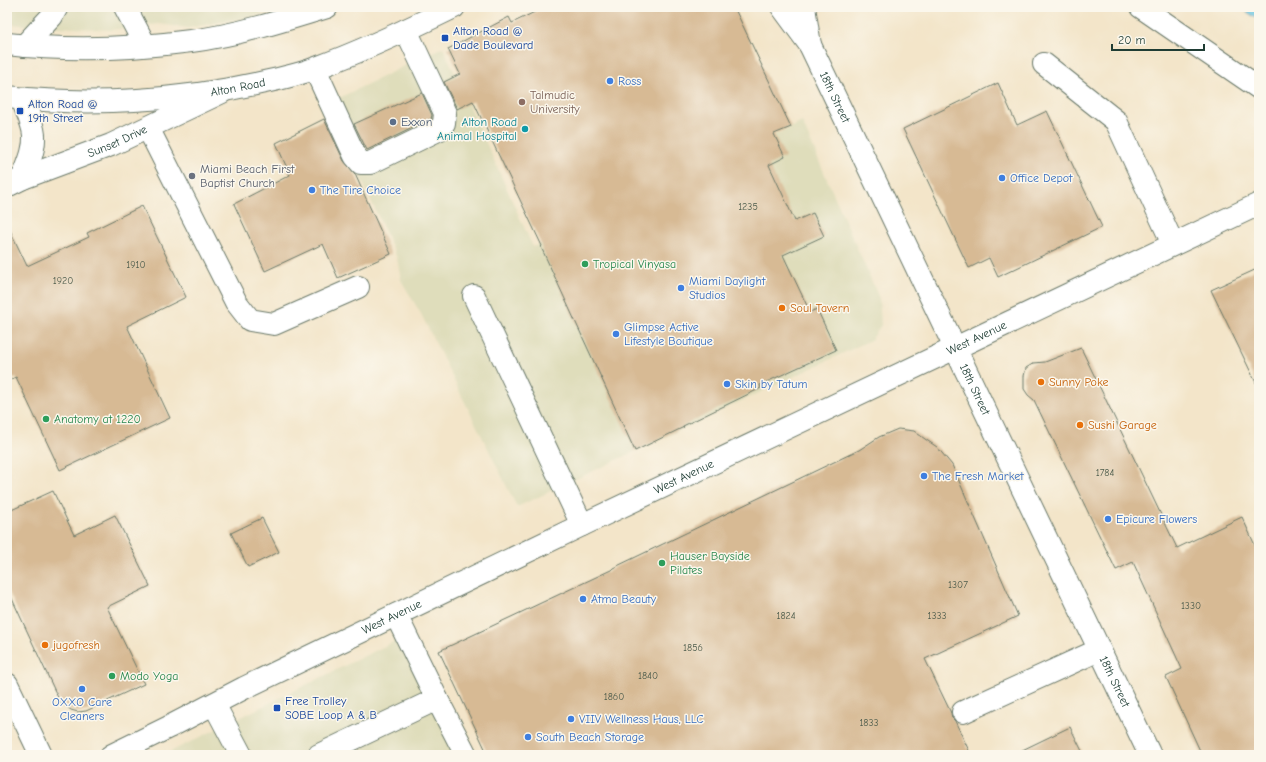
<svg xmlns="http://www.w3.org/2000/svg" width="1266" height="762" viewBox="0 0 1266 762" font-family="'Comic Neue',sans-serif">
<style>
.built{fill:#dfddbb}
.water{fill:#65c5e3;stroke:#42818c}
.building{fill:#d7ba94}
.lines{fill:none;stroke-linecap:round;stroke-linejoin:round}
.minor-casing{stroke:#697868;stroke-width:24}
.major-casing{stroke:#697868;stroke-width:24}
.highway-casing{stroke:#697868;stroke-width:24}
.minor{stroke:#fff;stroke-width:22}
.major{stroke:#fff;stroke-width:22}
.highway{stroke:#fff;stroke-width:22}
.transit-dot{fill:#1a4fb4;stroke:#fbf7ec;stroke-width:1.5}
.shop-dot{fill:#3f7fe0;stroke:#fbf7ec;stroke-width:1.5}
.education-dot{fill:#8d6e63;stroke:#fbf7ec;stroke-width:1.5}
.service-dot{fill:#5c6f8a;stroke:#fbf7ec;stroke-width:1.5}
.culture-dot{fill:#0f9aa8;stroke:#fbf7ec;stroke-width:1.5}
.worship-dot{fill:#6b7280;stroke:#fbf7ec;stroke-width:1.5}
.leisure-dot{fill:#2e9e5b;stroke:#fbf7ec;stroke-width:1.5}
.food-dot{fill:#e8710a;stroke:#fbf7ec;stroke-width:1.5}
.labels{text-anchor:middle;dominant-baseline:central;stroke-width:3;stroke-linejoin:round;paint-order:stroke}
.number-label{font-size:10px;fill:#4d5c4c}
.transit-label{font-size:12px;fill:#164399;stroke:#fbf7ec;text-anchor:start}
.shop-label{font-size:12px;fill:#366cbe;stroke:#fbf7ec;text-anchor:start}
.street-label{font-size:12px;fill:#1f3d34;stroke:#fbf7ec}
.education-label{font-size:12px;fill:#785e54;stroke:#fbf7ec;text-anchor:start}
.service-label{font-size:12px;fill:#4e5e75;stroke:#fbf7ec;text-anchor:start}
.culture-label{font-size:12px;fill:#0d838f;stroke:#fbf7ec;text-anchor:end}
.worship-label{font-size:12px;fill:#5b616d;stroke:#fbf7ec;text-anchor:start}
.leisure-label{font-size:12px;fill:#27864d;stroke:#fbf7ec;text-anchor:start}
.food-label{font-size:12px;fill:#c56008;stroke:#fbf7ec;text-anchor:start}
</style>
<rect width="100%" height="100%" fill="#fbf7ec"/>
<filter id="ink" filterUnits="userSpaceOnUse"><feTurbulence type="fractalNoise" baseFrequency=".025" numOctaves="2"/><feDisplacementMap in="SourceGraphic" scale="8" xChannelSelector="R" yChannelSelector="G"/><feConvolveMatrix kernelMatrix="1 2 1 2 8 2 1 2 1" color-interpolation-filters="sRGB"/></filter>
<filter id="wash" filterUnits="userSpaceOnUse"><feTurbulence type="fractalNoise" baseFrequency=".012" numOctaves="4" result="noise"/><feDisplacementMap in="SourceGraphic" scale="16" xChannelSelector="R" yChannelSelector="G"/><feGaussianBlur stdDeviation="0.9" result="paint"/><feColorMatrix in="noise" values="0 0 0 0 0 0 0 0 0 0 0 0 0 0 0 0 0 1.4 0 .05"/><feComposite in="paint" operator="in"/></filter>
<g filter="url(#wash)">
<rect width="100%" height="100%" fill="#f3e5c9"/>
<g class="built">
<polygon points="7,7 279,7 260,15 188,28 159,24 111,30 7,24"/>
<polygon points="443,47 533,247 654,190 775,135 802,122 879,298 881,325 872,339 856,347 517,507 421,314 401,280 397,258 327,104"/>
<polygon points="397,640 458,755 164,755"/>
</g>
<polygon class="water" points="1240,7 1259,7 1259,20"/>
<g id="blocks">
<g class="building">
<polygon points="545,7 734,7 791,127 774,134 785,157 769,165 795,221 813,213 824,236 783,255 810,312 817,309 836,350 760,385 761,388 683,426 684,427 635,451 541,247 542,246 473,101 457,109 444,82 460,74 448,49 509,17 512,23"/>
<polygon points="998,83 1017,125 1047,111 1102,227 998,277 989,258 969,268 903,129"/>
<polygon points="422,93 432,115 431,119 367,150 354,124"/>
<polygon points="324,119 344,161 355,174 391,254 338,278 323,244 265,271 234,204 290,175 276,143"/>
<polygon points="142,206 186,297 127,326 170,418 60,470 16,377 7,381 7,224 27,266 89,237 87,233"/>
<polygon points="1259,268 1259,389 1211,290"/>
<polygon points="1081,348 1177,548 1242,517 1259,554 1259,755 1202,755 1166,677 1182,669 1133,562 1116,570 1034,400 1028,395 1024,389 1024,376 1026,368 1034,363 1045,362"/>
<polygon points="898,429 914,431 925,439 937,447 952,465 1018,616 925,659 951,713 952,718 955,721 971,755 488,755 439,651 611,570 613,568 859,450 879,437"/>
<polygon points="53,491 74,535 115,515 150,586 107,607 144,684 86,711 78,712 71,710 60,702 7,588 7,512"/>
<polygon points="262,518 279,552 248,567 231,533"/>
<polygon points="1070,727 1084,755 1012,755"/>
</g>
</g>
</g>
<g filter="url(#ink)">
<use href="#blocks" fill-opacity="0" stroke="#697868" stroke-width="1"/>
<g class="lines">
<defs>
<g id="minor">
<polyline points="125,7 145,45"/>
<path id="s1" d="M782 7 810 45 1150 755"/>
<polyline points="24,46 52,16 57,7"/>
<polyline points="1044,64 1116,121 1173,244"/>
<polyline points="315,69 355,156 361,163 370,163 440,129 444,123 445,113 406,30"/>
<polyline points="148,128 236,302 250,320 274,324 358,287"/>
<path id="s2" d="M7 186 23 178 111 145 222 92"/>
<polyline points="474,296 582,525"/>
<polyline points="396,615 437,699 466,755"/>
<polyline points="7,684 41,755"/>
<polyline points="214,704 241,755"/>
<polyline points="963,712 1099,650"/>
<path id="s3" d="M112 755 169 727 244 688 582 525 1259 204"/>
<polyline points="319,755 437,699"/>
</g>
<g id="major">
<polyline points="804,7 810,45"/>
<polyline points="1141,7 1259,88"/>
</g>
<g id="highway">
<path d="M7 44C68 51 130 49 191 41 237 35 282 21 327 7"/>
<path id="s4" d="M7 97C90 106 179 101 260 83 279 79 298 75 316 68 363 51 409 29 454 7"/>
<path d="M22 99C26 110 33 123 34 135 35 150 28 164 23 178"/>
</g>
</defs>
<use href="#minor" class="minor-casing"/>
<use href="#major" class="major-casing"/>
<use href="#highway" class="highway-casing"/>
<use href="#minor" class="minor"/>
<use href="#major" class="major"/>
<use href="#highway" class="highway"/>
</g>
</g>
<g class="transit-dot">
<rect x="441" y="34" width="8" height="8" rx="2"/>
<rect x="16" y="107" width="8" height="8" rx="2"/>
<rect x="273" y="704" width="8" height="8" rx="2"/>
</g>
<g class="shop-dot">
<circle cx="610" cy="81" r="4"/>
<circle cx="1002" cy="178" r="4"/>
<circle cx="312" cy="190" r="4"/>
<circle cx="681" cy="288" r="4"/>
<circle cx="616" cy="334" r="4"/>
<circle cx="727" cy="384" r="4"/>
<circle cx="924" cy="476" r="4"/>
<circle cx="1108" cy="519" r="4"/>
<circle cx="583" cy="599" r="4"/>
<circle cx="82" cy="689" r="4"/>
<circle cx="571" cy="719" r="4"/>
<circle cx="528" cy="737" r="4"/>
</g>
<circle class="education-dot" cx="522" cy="102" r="4"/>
<circle class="service-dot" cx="393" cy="122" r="4"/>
<circle class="culture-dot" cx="525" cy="129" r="4"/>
<circle class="worship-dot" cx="192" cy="176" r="4"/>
<g class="leisure-dot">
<circle cx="585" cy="264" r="4"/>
<circle cx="46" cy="419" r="4"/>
<circle cx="662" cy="563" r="4"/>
<circle cx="112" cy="676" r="4"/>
</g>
<g class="food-dot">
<circle cx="782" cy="308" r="4"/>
<circle cx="1041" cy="382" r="4"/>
<circle cx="1080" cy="425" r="4"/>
<circle cx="45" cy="645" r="4"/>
</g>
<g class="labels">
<g class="number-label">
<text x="748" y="207">1235</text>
<text x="136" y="265">1910</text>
<text x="63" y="281">1920</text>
<text x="1105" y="473">1784</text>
<text x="958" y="585">1307</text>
<text x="1191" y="606">1330</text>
<text x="786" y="616">1824</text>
<text x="937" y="616">1333</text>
<text x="693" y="648">1856</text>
<text x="648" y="676">1840</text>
<text x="614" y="697">1860</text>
<text x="869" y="723">1833</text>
</g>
<g class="transit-label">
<text x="453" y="31">Alton Road @<tspan x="453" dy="14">Dade Boulevard</tspan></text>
<text x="28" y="104">Alton Road @<tspan x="28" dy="14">19th Street</tspan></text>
<text x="285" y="701">Free Trolley<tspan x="285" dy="14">SOBE Loop A &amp; B</tspan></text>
</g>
<g class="shop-label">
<text x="618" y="81">Ross</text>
<text x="1010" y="178">Office Depot</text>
<text x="320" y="190">The Tire Choice</text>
<text x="689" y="281">Miami Daylight<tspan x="689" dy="14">Studios</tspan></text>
<text x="624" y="327">Glimpse Active<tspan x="624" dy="14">Lifestyle Boutique</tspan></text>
<text x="735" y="384">Skin by Tatum</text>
<text x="932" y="476">The Fresh Market</text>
<text x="1116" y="519">Epicure Flowers</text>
<text x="591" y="599">Atma Beauty</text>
<text x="82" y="702" text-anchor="middle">OXXO Care<tspan x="82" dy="14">Cleaners</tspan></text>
<text x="579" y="719">VIIV Wellness Haus, LLC</text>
<text x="536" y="737">South Beach Storage</text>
</g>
<g class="street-label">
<text stroke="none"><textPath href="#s4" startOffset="232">Alton Road</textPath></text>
<text stroke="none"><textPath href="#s1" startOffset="105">18th Street</textPath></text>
<text stroke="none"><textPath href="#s2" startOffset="119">Sunset Drive</textPath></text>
<text stroke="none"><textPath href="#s3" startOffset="960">West Avenue</textPath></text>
<text stroke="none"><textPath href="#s1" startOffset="429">18th Street</textPath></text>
<text stroke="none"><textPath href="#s3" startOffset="636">West Avenue</textPath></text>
<text stroke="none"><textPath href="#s3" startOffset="312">West Avenue</textPath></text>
<text stroke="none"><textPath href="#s1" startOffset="753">18th Street</textPath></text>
</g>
<g class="education-label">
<text x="530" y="95">Talmudic<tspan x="530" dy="14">University</tspan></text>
</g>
<g class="service-label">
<text x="401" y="122">Exxon</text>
</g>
<g class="culture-label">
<text x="517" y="122">Alton Road<tspan x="517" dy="14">Animal Hospital</tspan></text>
</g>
<g class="worship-label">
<text x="200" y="169">Miami Beach First<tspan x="200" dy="14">Baptist Church</tspan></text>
</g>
<g class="leisure-label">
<text x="593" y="264">Tropical Vinyasa</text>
<text x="54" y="419">Anatomy at 1220</text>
<text x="670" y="556">Hauser Bayside<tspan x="670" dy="14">Pilates</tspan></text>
<text x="120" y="676">Modo Yoga</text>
</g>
<g class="food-label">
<text x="790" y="308">Soul Tavern</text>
<text x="1049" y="382">Sunny Poke</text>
<text x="1088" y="425">Sushi Garage</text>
<text x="53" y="645">jugofresh</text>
</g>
</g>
<rect width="1266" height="762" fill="none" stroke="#fbf7ec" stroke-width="24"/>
<path d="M1112 44v6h92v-6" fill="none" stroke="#1f3d34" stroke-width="2"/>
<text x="1118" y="44" font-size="12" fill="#1f3d34" stroke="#fbf7ec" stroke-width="3" paint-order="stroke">20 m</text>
</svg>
